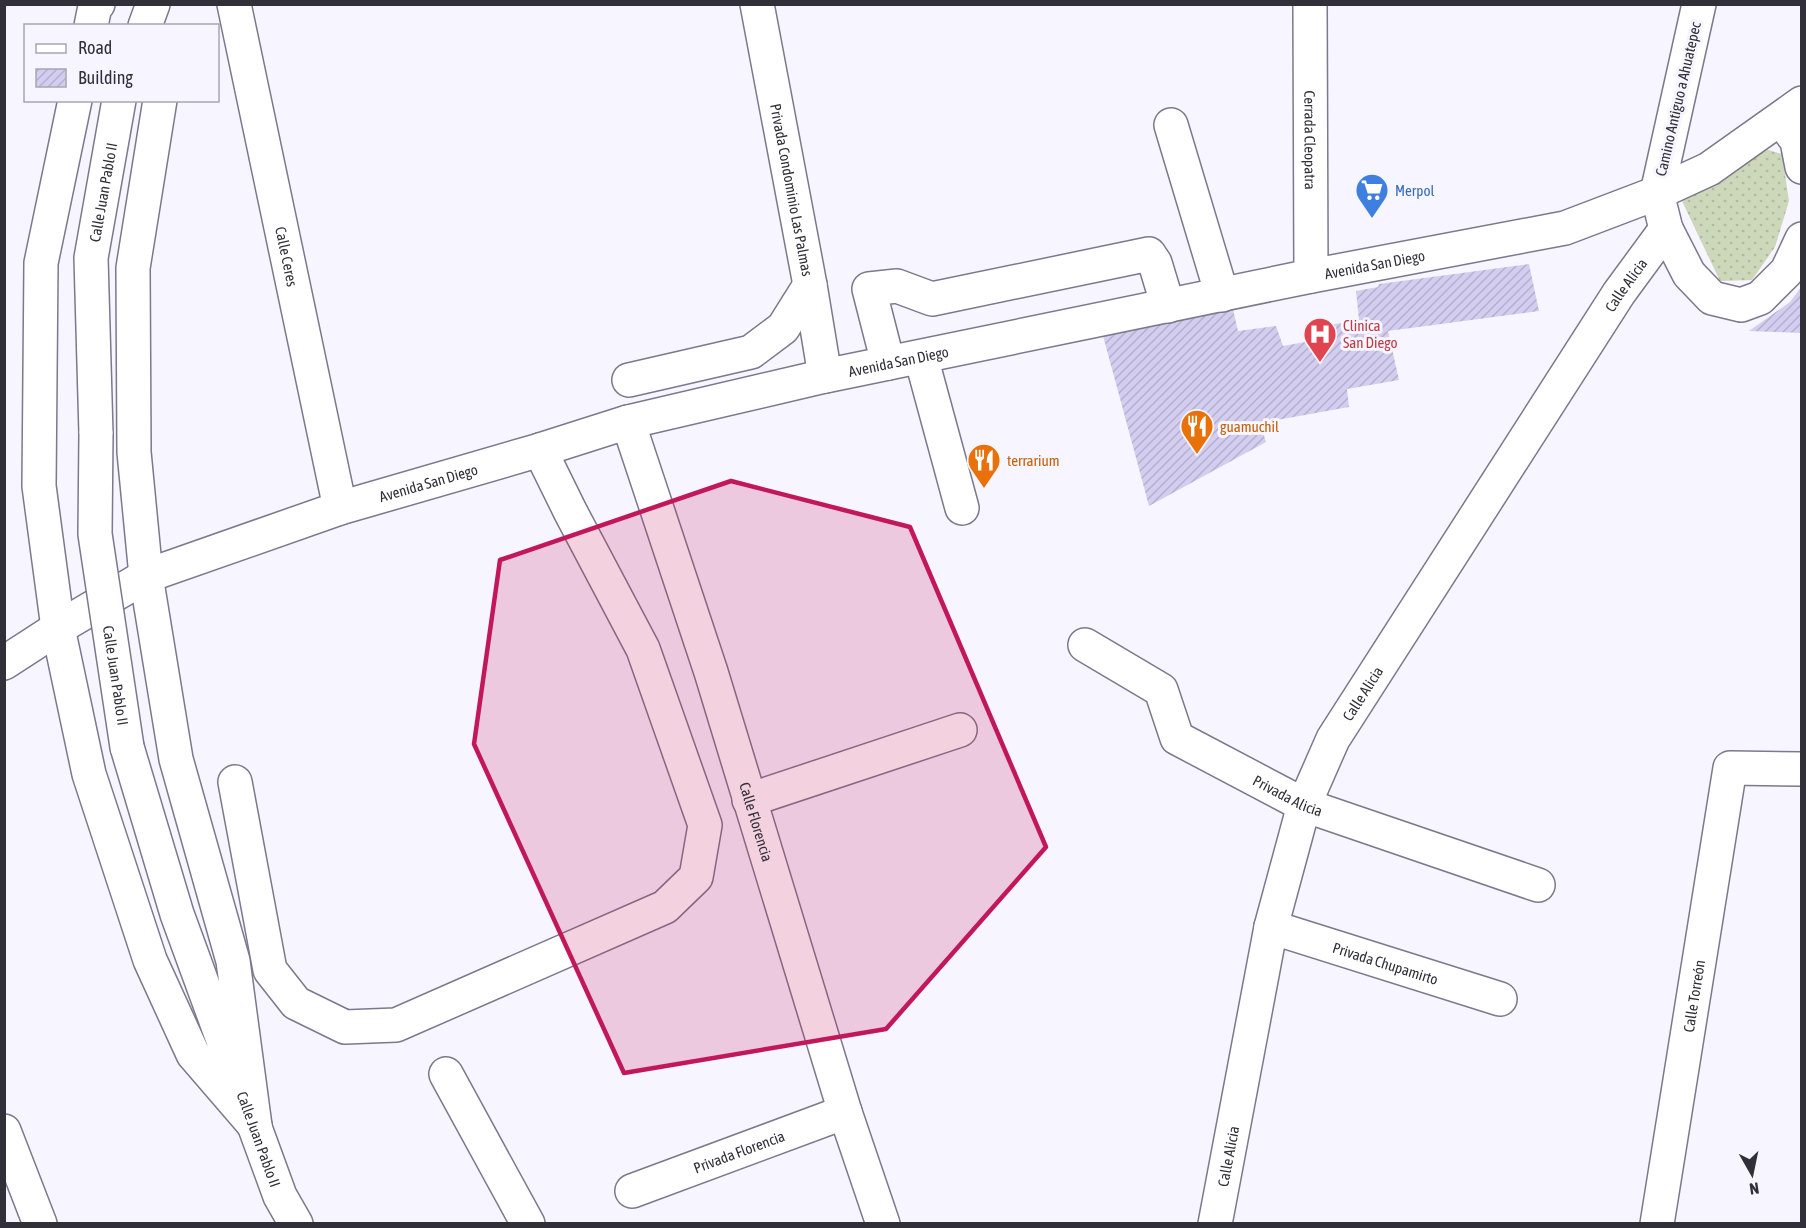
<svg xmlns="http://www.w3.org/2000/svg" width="1806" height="1228" viewBox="0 0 1806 1228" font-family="'Asap Condensed',sans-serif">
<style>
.grass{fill:url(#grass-dots)}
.building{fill:url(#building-hatch)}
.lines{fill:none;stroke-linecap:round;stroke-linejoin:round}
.minor-casing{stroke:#7c788d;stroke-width:36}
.minor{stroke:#fff;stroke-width:33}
.minor-bridge-casing{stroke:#7c788d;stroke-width:36;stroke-linecap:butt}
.minor-bridge{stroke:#fff;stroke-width:33}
.marked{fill:#c2185b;fill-opacity:0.2;stroke:#c2185b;stroke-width:4.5;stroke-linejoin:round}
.labels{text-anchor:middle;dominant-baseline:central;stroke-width:6;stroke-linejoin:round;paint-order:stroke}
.street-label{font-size:15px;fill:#313039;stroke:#f7f5ff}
.shop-label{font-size:15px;fill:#366cbe;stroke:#f7f5ff;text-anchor:start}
.health-label{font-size:15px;fill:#be3a42;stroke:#f7f5ff;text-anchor:start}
.food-label{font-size:15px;fill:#c56008;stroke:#f7f5ff;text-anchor:start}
</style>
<defs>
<pattern id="grass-dots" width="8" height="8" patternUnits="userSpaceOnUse" patternTransform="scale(1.5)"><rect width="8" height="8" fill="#ccd8b9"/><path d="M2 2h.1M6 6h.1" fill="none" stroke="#b0baa0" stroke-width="1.8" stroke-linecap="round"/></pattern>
<pattern id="building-hatch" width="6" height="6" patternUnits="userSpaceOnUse" patternTransform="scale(1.5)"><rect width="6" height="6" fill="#d3cdef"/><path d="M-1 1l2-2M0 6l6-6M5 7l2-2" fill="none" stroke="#b6b0ce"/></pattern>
</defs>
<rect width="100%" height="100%" fill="#f7f5ff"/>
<polygon class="grass" points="1762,148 1782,154 1789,201 1775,247 1752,280 1720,281 1682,201"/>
<g class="building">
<polygon points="1529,264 1539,311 1388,331 1399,380 1347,389 1349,407 1260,423 1266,442 1149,506 1102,332 1232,305 1238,331 1276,326 1283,346 1327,338 1323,326 1359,320 1356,291 1378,287 1379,284"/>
<polygon points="1802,286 1802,333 1749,331 1790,302"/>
</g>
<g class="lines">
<defs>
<g id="minor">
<path id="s1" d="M234 4 340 508"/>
<path id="s2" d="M757 4 810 285 825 376"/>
<path id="s3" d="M1310 4 1311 276"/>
<polyline points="1699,4 1657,193 1666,229 1689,274 1712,298 1741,305 1760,298 1787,271 1802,239"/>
<polyline points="91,26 95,6 98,4"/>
<polyline points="145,26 153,4"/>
<polyline points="75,100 41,263 39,486 58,628 89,774 150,960 193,1054 255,1126"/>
<polyline points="160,100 133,268 134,452 146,576 176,759 233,961 255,1126"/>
<polyline points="1781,119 1797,141 1802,167"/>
<polyline points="1171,125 1222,295"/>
<polyline points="921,357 962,508"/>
<polyline points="888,363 869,289 897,286 932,299 1149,254 1155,263 1168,306"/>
<polyline points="629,380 751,352 783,328 810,285"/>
<path id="s4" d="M628 422 711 672 845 1112 883 1224"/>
<path id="s5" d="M96 434 91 258 119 100"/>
<path id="s6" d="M1085 645 1161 690 1177 738 1304 805 1538 885"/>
<path id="s7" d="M4 663 58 628 146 576 340 508 540 450 628 422 825 376 1311 276 1565 228 1657 193 1709 169 1802 103"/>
<path id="s8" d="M127 747 177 914 280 1196 296 1224"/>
<polyline points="235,782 270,970 296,1003 345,1027 396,1025 665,907 696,877 705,825 643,649 570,511 540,450"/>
<polyline points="749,800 960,730"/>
<path id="s9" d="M1271 927 1500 999"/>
<polyline points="446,1074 528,1224"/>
<polyline points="4,1131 40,1224"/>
<path id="s10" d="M632 1191 845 1112"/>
<path id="s11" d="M1215 1224 1271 927 1304 805 1333 739 1619 293 1666 229"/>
<path id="s12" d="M1657 1224 1730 768 1802 769"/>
</g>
</defs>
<use href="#minor" class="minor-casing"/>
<use href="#minor" class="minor"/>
<defs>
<g id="minor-bridge">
<path id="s13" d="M96 434 95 534 127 747"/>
</g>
</defs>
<use href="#minor-bridge" class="minor-bridge-casing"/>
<use href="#minor-bridge" class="minor-bridge"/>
</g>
<path class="marked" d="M731 481 910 527 1046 847 886 1029 624 1073 474 744 500 560Z"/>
<defs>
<symbol id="supermarket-pin" viewBox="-11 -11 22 30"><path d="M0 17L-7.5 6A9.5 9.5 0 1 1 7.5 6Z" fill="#3f7fe0" stroke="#f7f5ff"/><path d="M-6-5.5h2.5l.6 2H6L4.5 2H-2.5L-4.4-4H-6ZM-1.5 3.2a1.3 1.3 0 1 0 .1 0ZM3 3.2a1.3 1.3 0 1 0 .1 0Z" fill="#fff"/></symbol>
<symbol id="hospital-pin" viewBox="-11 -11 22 30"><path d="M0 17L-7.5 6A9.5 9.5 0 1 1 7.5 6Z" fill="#e0444e" stroke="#f7f5ff"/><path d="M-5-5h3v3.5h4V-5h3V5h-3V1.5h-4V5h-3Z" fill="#fff"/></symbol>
<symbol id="restaurant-pin" viewBox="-11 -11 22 30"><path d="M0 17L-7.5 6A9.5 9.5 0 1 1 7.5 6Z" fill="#e8710a" stroke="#f7f5ff"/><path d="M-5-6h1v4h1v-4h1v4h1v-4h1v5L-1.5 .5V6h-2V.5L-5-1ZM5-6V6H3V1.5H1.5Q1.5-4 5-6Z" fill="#fff"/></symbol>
</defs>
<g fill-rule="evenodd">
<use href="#supermarket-pin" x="1353" y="171" width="38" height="52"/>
<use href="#hospital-pin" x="1301" y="315" width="38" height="52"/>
<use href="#restaurant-pin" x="1178" y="407" width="38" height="52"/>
<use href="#restaurant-pin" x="965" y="441" width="38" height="52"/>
</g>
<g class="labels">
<g class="street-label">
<text transform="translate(1678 99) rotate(-77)">Camino Antiguo a Ahuatepec</text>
<text stroke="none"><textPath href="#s3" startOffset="136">Cerrada Cleopatra</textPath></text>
<text stroke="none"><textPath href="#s2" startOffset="189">Privada Condominio Las Palmas</textPath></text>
<text stroke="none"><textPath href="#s5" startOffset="243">Calle Juan Pablo II</textPath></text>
<text stroke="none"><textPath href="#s1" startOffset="258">Calle Ceres</textPath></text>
<text stroke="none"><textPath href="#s7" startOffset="1436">Avenida San Diego</textPath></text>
<text stroke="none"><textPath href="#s11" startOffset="1041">Calle Alicia</textPath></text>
<text stroke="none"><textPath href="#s7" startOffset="950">Avenida San Diego</textPath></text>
<text stroke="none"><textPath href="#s7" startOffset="464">Avenida San Diego</textPath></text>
<text stroke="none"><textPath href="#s13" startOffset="243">Calle Juan Pablo II</textPath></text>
<text stroke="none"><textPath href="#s11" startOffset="555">Calle Alicia</textPath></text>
<text stroke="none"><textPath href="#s6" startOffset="264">Privada Alicia</textPath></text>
<text stroke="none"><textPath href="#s4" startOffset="420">Calle Florencia</textPath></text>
<text stroke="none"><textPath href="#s9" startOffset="120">Privada Chupamirto</textPath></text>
<text stroke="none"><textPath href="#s12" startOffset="231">Calle Torreón</textPath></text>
<text stroke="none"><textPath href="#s8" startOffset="414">Calle Juan Pablo II</textPath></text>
<text stroke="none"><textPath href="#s10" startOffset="114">Privada Florencia</textPath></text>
<text stroke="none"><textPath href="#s11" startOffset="69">Calle Alicia</textPath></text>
</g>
<g class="shop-label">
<text x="1395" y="190">Merpol</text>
</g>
<g class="health-label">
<text x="1343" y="325">Clinica<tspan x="1343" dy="17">San Diego</tspan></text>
</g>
<g class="food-label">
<text x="1220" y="426">guamuchil</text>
<text x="1007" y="460">terrarium</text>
</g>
</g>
<rect width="1806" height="1228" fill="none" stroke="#313039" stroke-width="12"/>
<rect x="24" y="24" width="195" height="78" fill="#f7f5ff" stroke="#a8a6b0" stroke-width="1.5"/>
<rect x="36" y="44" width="30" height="9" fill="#ffffff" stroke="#a8a6b0" stroke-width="1.5"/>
<text x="78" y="54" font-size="18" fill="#313039">Road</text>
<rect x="36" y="69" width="30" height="18" fill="url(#building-hatch)" stroke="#a8a6b0" stroke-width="1.5"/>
<text x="78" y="84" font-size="18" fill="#313039">Building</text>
<g transform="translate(1752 1174) rotate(171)" stroke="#f7f5ff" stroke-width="4.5" paint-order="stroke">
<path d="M0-4.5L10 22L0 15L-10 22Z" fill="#313039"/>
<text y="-9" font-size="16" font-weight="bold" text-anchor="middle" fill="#313039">N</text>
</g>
</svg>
